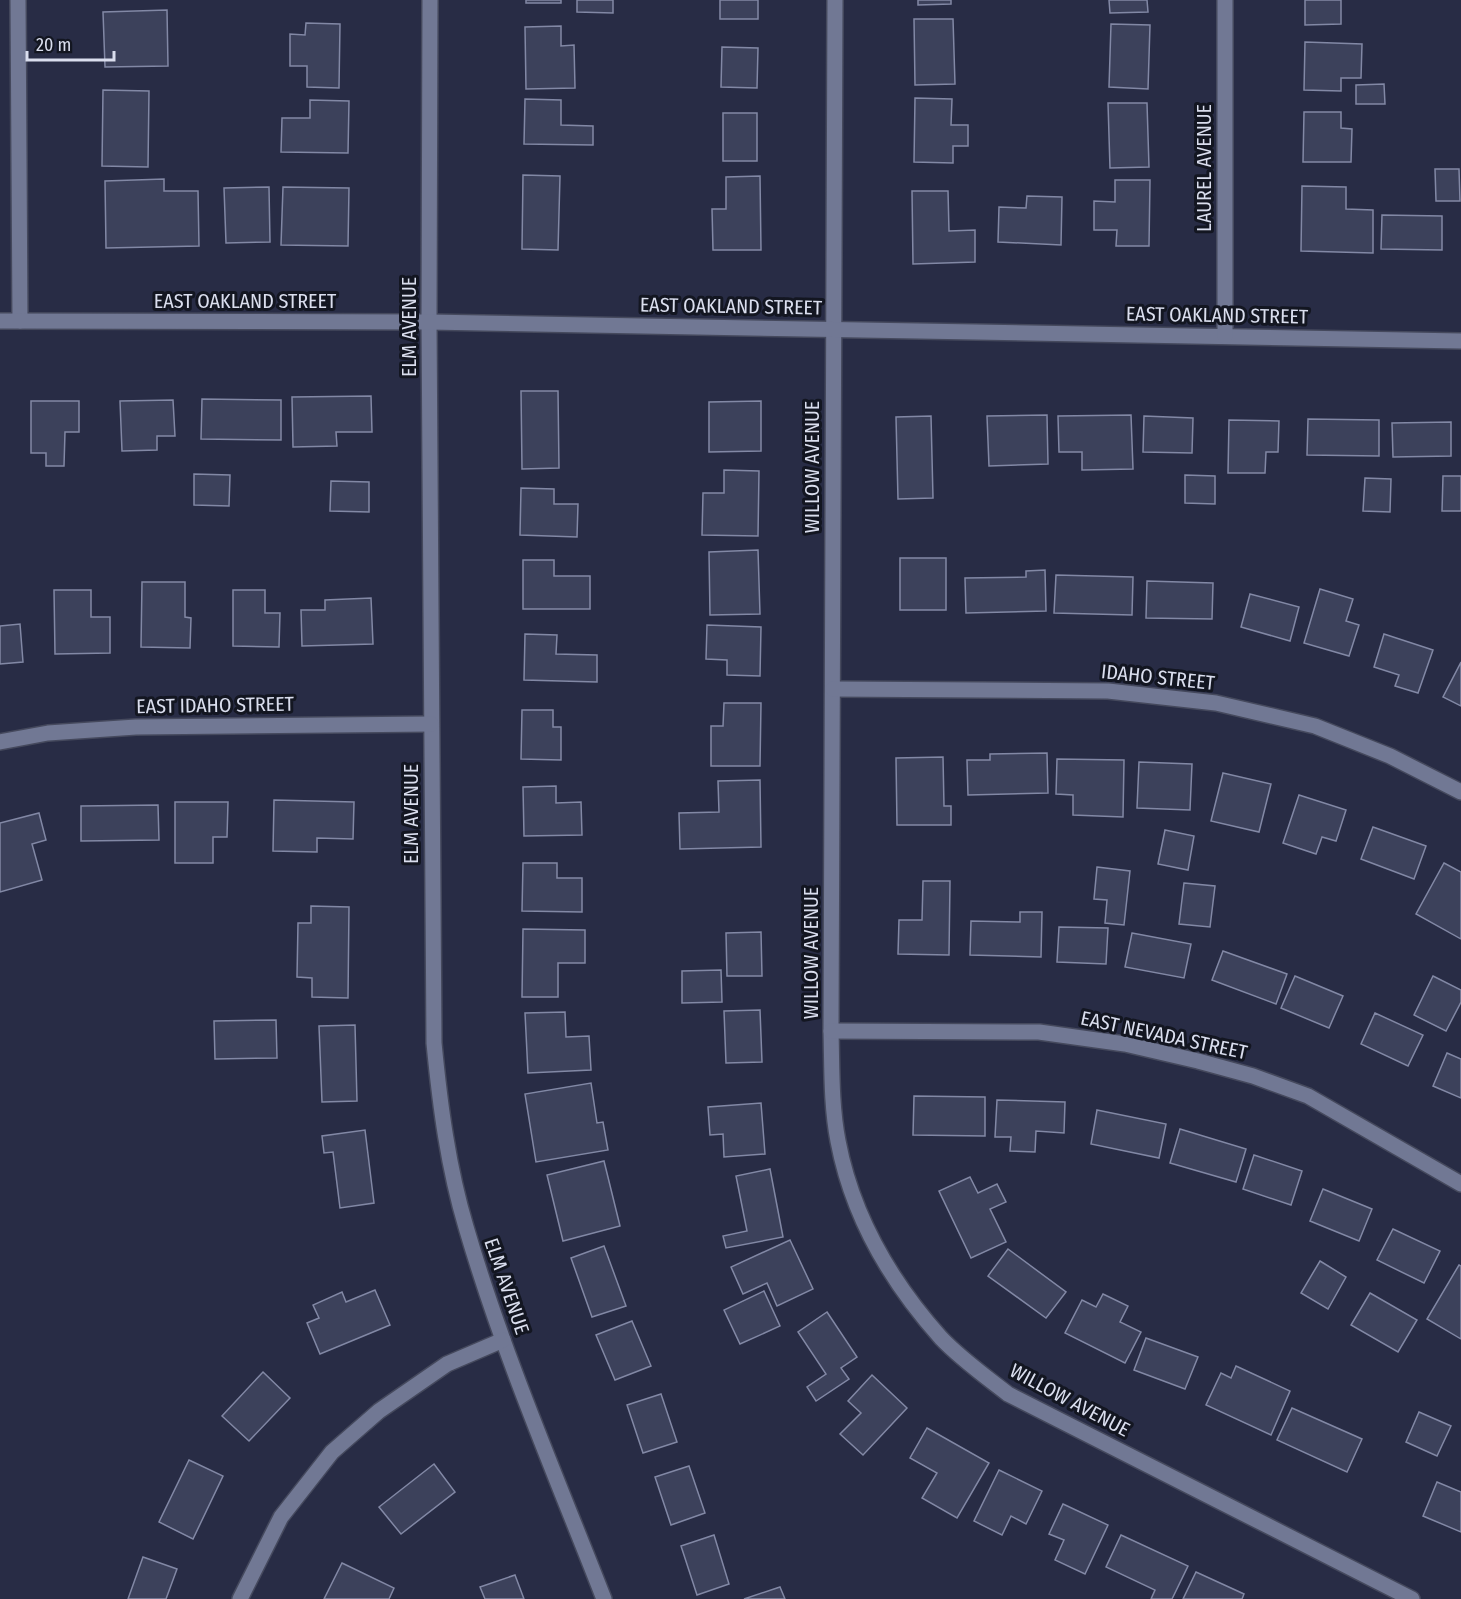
<svg xmlns="http://www.w3.org/2000/svg" width="1461" height="1599" viewBox="0 0 1461 1599" font-family="'Fira Sans Condensed',sans-serif">
<style>
.building{fill:#3c415b;stroke:#8288a5;stroke-width:1.5}
.lines{fill:none;stroke-linecap:round;stroke-linejoin:round}
.minor-casing{stroke:#45495d;stroke-width:18}
.minor{stroke:#717894;stroke-width:15}
.labels{text-anchor:middle;dominant-baseline:central;stroke-width:6;stroke-linejoin:round;paint-order:stroke}
.street-label{font-size:20px;fill:#dadeee;stroke:#131621}
</style>
<rect width="100%" height="100%" fill="#282c45"/>
<g class="building">
<rect x="526" y="0" width="35" height="3"/>
<polygon points="577,0 613,0 613,13 577,12"/>
<rect x="720" y="0" width="38" height="19"/>
<polygon points="918,0 951,0 951,4 918,5"/>
<polygon points="1109,0 1147,0 1148,12 1110,13"/>
<polygon points="1305,0 1341,0 1341,24 1305,25"/>
<polygon points="167,10 168,66 105,67 103,12"/>
<polygon points="914,19 953,19 955,84 915,85"/>
<polygon points="306,23 340,24 339,88 307,87 307,66 290,66 290,34 305,35"/>
<polygon points="1111,24 1150,25 1148,89 1109,87"/>
<polygon points="561,26 561,46 574,45 575,88 526,89 525,27"/>
<polygon points="1305,42 1362,44 1361,78 1341,78 1341,91 1304,90"/>
<polygon points="722,47 758,48 757,88 721,87"/>
<polygon points="1384,84 1385,104 1356,104 1356,85"/>
<polygon points="103,90 149,91 148,167 102,166"/>
<polygon points="915,98 952,99 951,125 968,125 968,146 953,146 953,163 914,162"/>
<polygon points="525,99 561,100 561,125 593,126 593,145 524,144"/>
<polygon points="310,100 349,101 348,153 281,152 282,118 310,118"/>
<polygon points="1108,103 1147,103 1149,167 1110,168"/>
<polygon points="1304,112 1341,112 1341,128 1352,129 1351,162 1303,162"/>
<rect x="723" y="113" width="34" height="48"/>
<polygon points="1435,169 1459,169 1460,201 1436,201"/>
<polygon points="523,175 560,176 558,250 522,249"/>
<polygon points="760,176 761,250 713,250 712,209 726,209 726,177"/>
<polygon points="164,179 164,191 198,191 199,246 106,248 105,181"/>
<polygon points="1115,180 1150,180 1149,246 1116,246 1117,230 1094,230 1094,201 1115,202"/>
<polygon points="1302,186 1346,187 1346,209 1373,210 1373,253 1301,251"/>
<polygon points="269,187 270,242 226,243 224,188"/>
<polygon points="283,187 349,188 348,246 281,245"/>
<polygon points="912,191 948,191 949,231 975,230 975,262 913,264"/>
<polygon points="1027,196 1062,197 1061,245 998,242 999,207 1026,208"/>
<polygon points="1382,215 1442,216 1442,250 1381,249"/>
<polygon points="521,391 558,391 559,468 522,469"/>
<polygon points="371,396 372,432 336,432 337,446 293,447 292,397"/>
<polygon points="202,399 281,400 281,440 201,439"/>
<polygon points="173,400 175,436 157,436 157,450 122,451 120,401"/>
<polygon points="31,401 79,401 79,432 65,432 64,466 46,466 46,453 31,453"/>
<polygon points="761,401 761,451 709,452 709,402"/>
<polygon points="1047,415 1048,464 989,466 987,416"/>
<polygon points="1131,415 1133,469 1082,470 1082,452 1059,452 1058,416"/>
<polygon points="931,416 933,498 898,499 896,417"/>
<polygon points="1144,416 1193,418 1192,453 1143,452"/>
<polygon points="1308,419 1379,420 1379,456 1307,455"/>
<polygon points="1229,420 1279,421 1278,452 1266,452 1265,473 1228,473"/>
<polygon points="1451,422 1451,456 1393,457 1392,423"/>
<polygon points="724,470 759,471 758,536 702,535 703,493 724,493"/>
<polygon points="194,474 230,475 229,506 194,505"/>
<polygon points="1185,475 1215,476 1215,504 1185,503"/>
<polygon points="1443,476 1461,476 1461,511 1442,511"/>
<polygon points="1365,478 1391,479 1390,512 1363,511"/>
<polygon points="331,481 369,482 369,512 330,511"/>
<polygon points="521,488 554,489 554,504 578,504 577,537 520,535"/>
<polygon points="758,550 760,614 710,615 709,552"/>
<rect x="900" y="558" width="46" height="52"/>
<polygon points="523,560 554,560 554,576 590,576 590,609 523,609"/>
<polygon points="1045,570 1046,611 966,613 965,578 1026,577 1026,571"/>
<polygon points="1056,575 1133,577 1132,615 1054,613"/>
<polygon points="1147,581 1213,583 1212,619 1146,618"/>
<polygon points="142,582 185,582 185,617 191,618 190,648 141,647"/>
<polygon points="1320,589 1353,599 1346,621 1359,625 1349,656 1304,643"/>
<polygon points="54,590 91,590 91,617 110,617 110,653 55,654"/>
<polygon points="233,590 265,590 265,613 280,613 279,647 233,646"/>
<polygon points="1250,594 1299,607 1290,641 1241,627"/>
<polygon points="371,598 373,644 302,646 301,610 325,610 325,600"/>
<polygon points="20,624 23,662 0,664 0,626"/>
<polygon points="707,625 761,627 760,676 727,675 727,660 706,659"/>
<polygon points="525,634 557,635 556,654 597,655 597,682 524,680"/>
<polygon points="1384,634 1433,650 1418,693 1395,686 1399,675 1374,667"/>
<polygon points="1461,662 1461,706 1443,697"/>
<polygon points="724,703 761,703 760,766 711,766 711,726 723,726"/>
<polygon points="522,710 553,710 553,727 561,727 561,760 521,759"/>
<polygon points="1047,753 1048,793 968,795 967,760 990,760 990,754"/>
<polygon points="943,757 944,806 951,806 951,825 897,825 896,758"/>
<polygon points="1057,759 1124,760 1123,817 1073,815 1073,795 1056,794"/>
<polygon points="1139,762 1192,764 1190,810 1137,808"/>
<polygon points="1223,773 1271,784 1259,832 1211,821"/>
<polygon points="760,780 761,847 680,849 679,813 719,812 718,781"/>
<polygon points="556,786 556,803 581,802 582,835 524,836 523,787"/>
<polygon points="1299,795 1346,810 1336,841 1322,837 1316,854 1283,843"/>
<polygon points="274,800 354,802 353,839 317,838 317,852 273,851"/>
<polygon points="175,802 228,802 227,837 213,837 213,863 175,863"/>
<polygon points="158,805 159,840 81,841 81,806"/>
<polygon points="39,813 46,840 32,844 42,880 0,892 0,823"/>
<polygon points="1373,827 1426,846 1414,879 1361,859"/>
<polygon points="1165,830 1194,836 1188,870 1158,864"/>
<polygon points="523,863 557,863 557,878 582,878 582,912 522,911"/>
<polygon points="1444,863 1461,872 1461,939 1416,914"/>
<polygon points="1097,867 1130,871 1124,925 1105,923 1107,900 1094,899"/>
<polygon points="923,881 950,881 949,955 898,954 899,920 922,920"/>
<polygon points="1184,883 1215,886 1210,927 1179,924"/>
<polygon points="311,906 349,907 348,998 312,997 312,978 297,977 298,923 311,923"/>
<polygon points="1020,912 1042,912 1041,957 970,955 971,921 1020,922"/>
<polygon points="1059,927 1108,928 1106,964 1057,962"/>
<polygon points="523,929 585,930 585,963 558,963 558,997 522,997"/>
<polygon points="761,932 762,976 727,976 726,933"/>
<polygon points="1132,933 1191,944 1184,978 1125,967"/>
<polygon points="1223,951 1287,974 1276,1004 1212,980"/>
<polygon points="721,970 722,1002 682,1003 682,971"/>
<polygon points="1295,976 1343,996 1329,1028 1281,1008"/>
<polygon points="1433,976 1461,990 1461,1002 1446,1031 1414,1015"/>
<polygon points="760,1010 762,1062 726,1063 724,1011"/>
<polygon points="565,1012 566,1037 589,1036 591,1070 528,1073 525,1013"/>
<polygon points="1375,1013 1423,1035 1408,1066 1361,1044"/>
<polygon points="276,1020 277,1058 215,1059 214,1021"/>
<polygon points="355,1025 357,1101 322,1102 319,1026"/>
<polygon points="1447,1053 1461,1059 1461,1098 1433,1086"/>
<polygon points="591,1083 597,1123 603,1122 608,1150 536,1162 525,1094"/>
<polygon points="914,1096 985,1097 985,1136 913,1135"/>
<polygon points="997,1100 1065,1102 1064,1133 1036,1131 1035,1152 1010,1151 1011,1137 995,1137"/>
<polygon points="761,1103 765,1154 724,1157 723,1134 710,1135 708,1107"/>
<polygon points="1097,1110 1166,1124 1159,1158 1091,1144"/>
<polygon points="1180,1129 1246,1149 1236,1182 1170,1163"/>
<polygon points="365,1130 374,1203 340,1208 333,1152 324,1153 322,1136"/>
<polygon points="1254,1155 1302,1171 1291,1205 1243,1189"/>
<polygon points="604,1161 620,1226 563,1241 547,1175"/>
<polygon points="770,1169 783,1237 726,1248 723,1236 747,1231 736,1176"/>
<polygon points="970,1177 978,1193 997,1184 1006,1202 990,1209 1006,1242 971,1258 939,1191"/>
<polygon points="1323,1189 1372,1209 1359,1241 1310,1221"/>
<polygon points="1393,1229 1440,1251 1424,1283 1377,1260"/>
<polygon points="790,1240 813,1289 777,1306 767,1283 743,1294 731,1267"/>
<polygon points="604,1246 626,1306 592,1317 571,1258"/>
<polygon points="1008,1249 1066,1292 1046,1318 988,1276"/>
<polygon points="1320,1261 1346,1277 1328,1309 1301,1293"/>
<polygon points="1459,1265 1461,1266 1461,1339 1427,1319"/>
<polygon points="375,1290 390,1325 320,1354 307,1323 319,1318 313,1305 342,1292 346,1302"/>
<polygon points="764,1291 780,1326 740,1344 724,1310"/>
<polygon points="1370,1293 1417,1320 1398,1352 1351,1325"/>
<polygon points="1103,1294 1128,1306 1120,1322 1141,1332 1125,1363 1065,1333 1082,1300 1096,1307"/>
<polygon points="827,1312 857,1357 841,1368 849,1379 816,1401 807,1387 826,1374 798,1332"/>
<polygon points="632,1321 651,1366 615,1380 596,1335"/>
<polygon points="1146,1338 1198,1357 1185,1389 1134,1370"/>
<polygon points="1236,1366 1290,1391 1271,1435 1206,1405 1221,1373 1231,1378"/>
<polygon points="263,1372 290,1398 249,1441 222,1416"/>
<polygon points="872,1375 907,1408 863,1455 840,1434 861,1413 848,1401"/>
<polygon points="661,1394 677,1442 643,1453 627,1405"/>
<polygon points="1292,1408 1362,1439 1347,1472 1277,1440"/>
<polygon points="1419,1412 1451,1426 1437,1456 1406,1442"/>
<polygon points="927,1428 989,1463 957,1518 922,1498 937,1473 910,1458"/>
<polygon points="189,1460 223,1476 193,1539 159,1522"/>
<polygon points="434,1464 455,1492 401,1534 379,1507"/>
<polygon points="689,1466 705,1513 671,1525 655,1477"/>
<polygon points="999,1470 1042,1491 1026,1524 1011,1516 1002,1535 974,1521"/>
<polygon points="1437,1482 1461,1492 1461,1532 1423,1516"/>
<polygon points="1063,1504 1108,1525 1085,1574 1055,1560 1064,1540 1049,1534"/>
<polygon points="714,1535 729,1584 697,1595 681,1546"/>
<polygon points="1121,1535 1188,1566 1172,1599 1151,1599 1155,1590 1106,1567"/>
<polygon points="143,1557 177,1569 166,1599 128,1599"/>
<polygon points="342,1563 394,1588 389,1599 324,1599"/>
<polygon points="1196,1572 1244,1594 1242,1599 1183,1599"/>
<polygon points="515,1575 524,1599 485,1599 480,1587"/>
<polygon points="780,1587 785,1599 744,1599"/>
</g>
<g class="lines">
<defs>
<g id="minor">
<polyline points="18,0 20,321"/>
<path d="M430 0 429 322 434 1043C440 1105 448 1167 466 1227 503 1354 556 1476 604 1599"/>
<path d="M835 0 831 1031C832 1067 831 1105 838 1141 852 1215 891 1282 941 1338 961 1359 985 1376 1008 1394L1412 1599"/>
<polyline points="0,321 429,322 1461,341"/>
<polyline points="1225,336 1225,0"/>
<polyline points="833,689 1108,691 1216,703 1315,726 1390,756 1461,792"/>
<polyline points="0,742 48,733 136,727 431,724"/>
<polyline points="831,1031 1039,1032 1125,1044 1198,1061 1253,1076 1308,1096 1461,1184"/>
<polyline points="240,1599 281,1517 332,1452 379,1411 447,1364 503,1340"/>
</g>
</defs>
<use href="#minor" class="minor-casing"/>
<use href="#minor" class="minor"/>
</g>
<g class="labels">
<g class="street-label">
<text transform="translate(1204 168) rotate(-90)">LAUREL AVENUE</text>
<text x="245" y="301">EAST OAKLAND STREET</text>
<text transform="translate(731 306) rotate(1)">EAST OAKLAND STREET</text>
<text transform="translate(1217 315) rotate(1)">EAST OAKLAND STREET</text>
<text transform="translate(409 327) rotate(-90)">ELM AVENUE</text>
<text transform="translate(812 467) rotate(-90)">WILLOW AVENUE</text>
<text transform="translate(1158 677) rotate(6)">IDAHO STREET</text>
<text transform="translate(215 705) rotate(-1)">EAST IDAHO STREET</text>
<text transform="translate(411 814) rotate(-90)">ELM AVENUE</text>
<text transform="translate(811 953) rotate(-90)">WILLOW AVENUE</text>
<text transform="translate(1164 1035) rotate(12)">EAST NEVADA STREET</text>
<text transform="translate(507 1286) rotate(71)">ELM AVENUE</text>
<text transform="translate(1070 1400) rotate(28)">WILLOW AVENUE</text>
</g>
</g>
<path d="M27 51v9h87v-9" fill="none" stroke="#dadeee" stroke-width="3"/>
<text x="36" y="51" font-size="18" fill="#dadeee" stroke="#131621" stroke-width="4.5" paint-order="stroke">20 m</text>
</svg>
